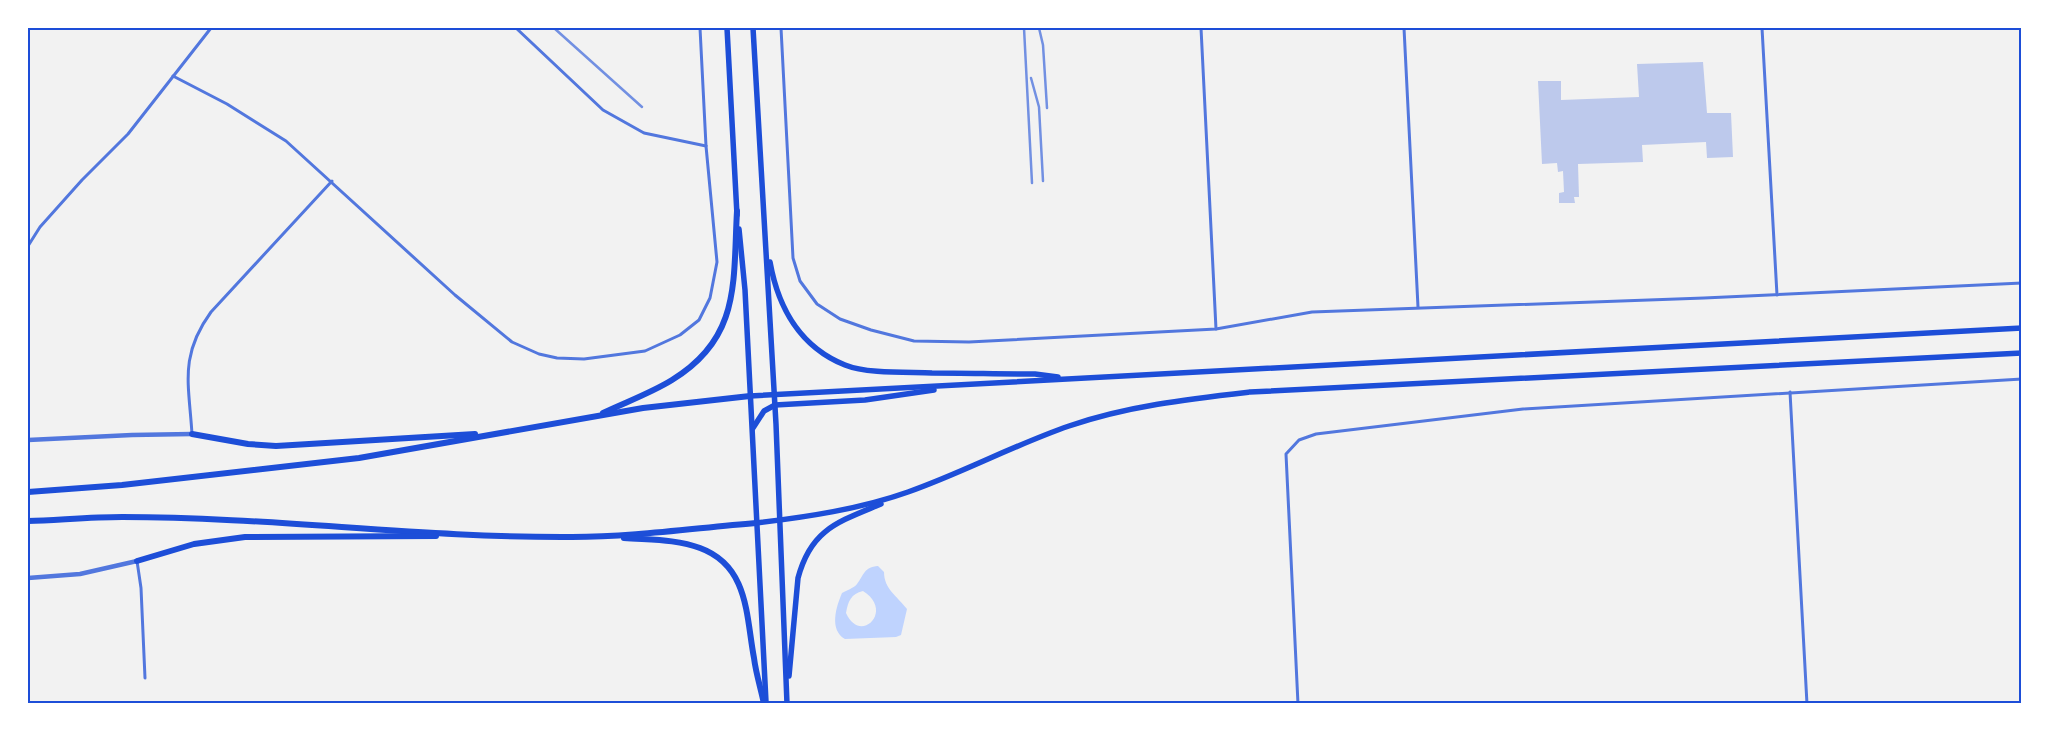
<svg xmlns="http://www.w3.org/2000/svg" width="2049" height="731" viewBox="0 0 2049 731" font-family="'PT Sans',sans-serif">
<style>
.water{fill:#bfd3fe;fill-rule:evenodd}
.building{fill:#bdc9ec}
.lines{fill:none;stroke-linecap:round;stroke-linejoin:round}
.minor{stroke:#5277de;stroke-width:3}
.tertiary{stroke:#5277de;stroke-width:4.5}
.primary{stroke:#1d4ed8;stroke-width:5.5}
.motorway{stroke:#1d4ed8;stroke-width:6}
.rail{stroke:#7290e2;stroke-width:2.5}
.neatline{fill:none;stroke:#1d4ed8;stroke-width:2}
</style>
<rect width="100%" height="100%" fill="#f2f2f2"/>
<path class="water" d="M878 566 884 572C884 589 897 596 907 609L901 635 896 637 845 639C829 630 836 607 842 593 847 590 854 588 857 584 864 575 864 567 878 566ZM863 591C895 611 860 645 846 613 848 601 851 594 863 591Z"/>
<polygon class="building" points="1703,62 1707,113 1731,113 1733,157 1707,158 1706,142 1642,145 1643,162 1578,164 1579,197 1574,197 1575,203 1559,203 1559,193 1564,192 1563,171 1558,172 1557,163 1542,164 1538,81 1561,81 1561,100 1639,97 1637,64"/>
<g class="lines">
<g class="minor">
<polyline points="516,28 603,110 644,133 706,146"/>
<polyline points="781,28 793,258 800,281 817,304 840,319 871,330 914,341 969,342 1216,329 1312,312 1704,298 2022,283"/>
<polyline points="1201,28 1216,329"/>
<polyline points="1404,28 1418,307"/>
<polyline points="1762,28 1777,295"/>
<polyline points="173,76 227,104 286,141 455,295 512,342 539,354 557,358 584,359 645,351 680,335 699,320 710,298 717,262 706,146 700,28"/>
<polyline points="28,246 40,227 82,180 128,134 211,28"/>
<polyline points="1790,392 1807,704"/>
<path d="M192 434C189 384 179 356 211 312L332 181"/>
<polyline points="137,561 141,588 145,678"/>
<polyline points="1298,704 1286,454 1299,440 1316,434 1523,409 2022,379"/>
</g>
<g class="tertiary">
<polyline points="28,440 132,435 192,434"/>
<polyline points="28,578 80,574 137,561"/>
</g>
<g class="primary">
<polyline points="727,28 737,215"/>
<polyline points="753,28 776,424 787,704"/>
<polyline points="739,229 745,290 766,702"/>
<path d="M770 262C778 307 800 347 845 365 867 374 908 372 932 373 966 373 1001 374 1035 374L1058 377"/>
<polyline points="750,396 2022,328"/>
<polyline points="753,428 764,411 775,405 865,400 934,390"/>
<path d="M756 523C807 517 860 509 908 492 962 473 1014 445 1069 426 1127 406 1189 399 1250 392L2022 353"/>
<path d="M789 676 798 578C811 529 838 522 881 504"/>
</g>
<g class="motorway">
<path d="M603 413C626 402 651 393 672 380 741 338 733 282 737 211"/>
<polyline points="192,434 248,444 276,446 475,434"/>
<polyline points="28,492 122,485 359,458 643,408 750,396"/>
<path d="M28 521C59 520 91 517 122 517 272 517 422 538 572 537 633 537 695 528 756 523"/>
<path d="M624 538C648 540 677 539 700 548 749 566 746 616 754 658 756 674 761 689 764 704"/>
<polyline points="137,561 194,544 245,537 436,536"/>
</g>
<g class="rail">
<polyline points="554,28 642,107"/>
<polyline points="1024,28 1032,183"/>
<polyline points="1039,28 1043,45 1047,108"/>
<polyline points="1031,78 1039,107 1043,181"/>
</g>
</g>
<rect width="2049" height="731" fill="none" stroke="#ffffff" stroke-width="58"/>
<rect x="29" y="29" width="1991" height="673" class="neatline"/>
</svg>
